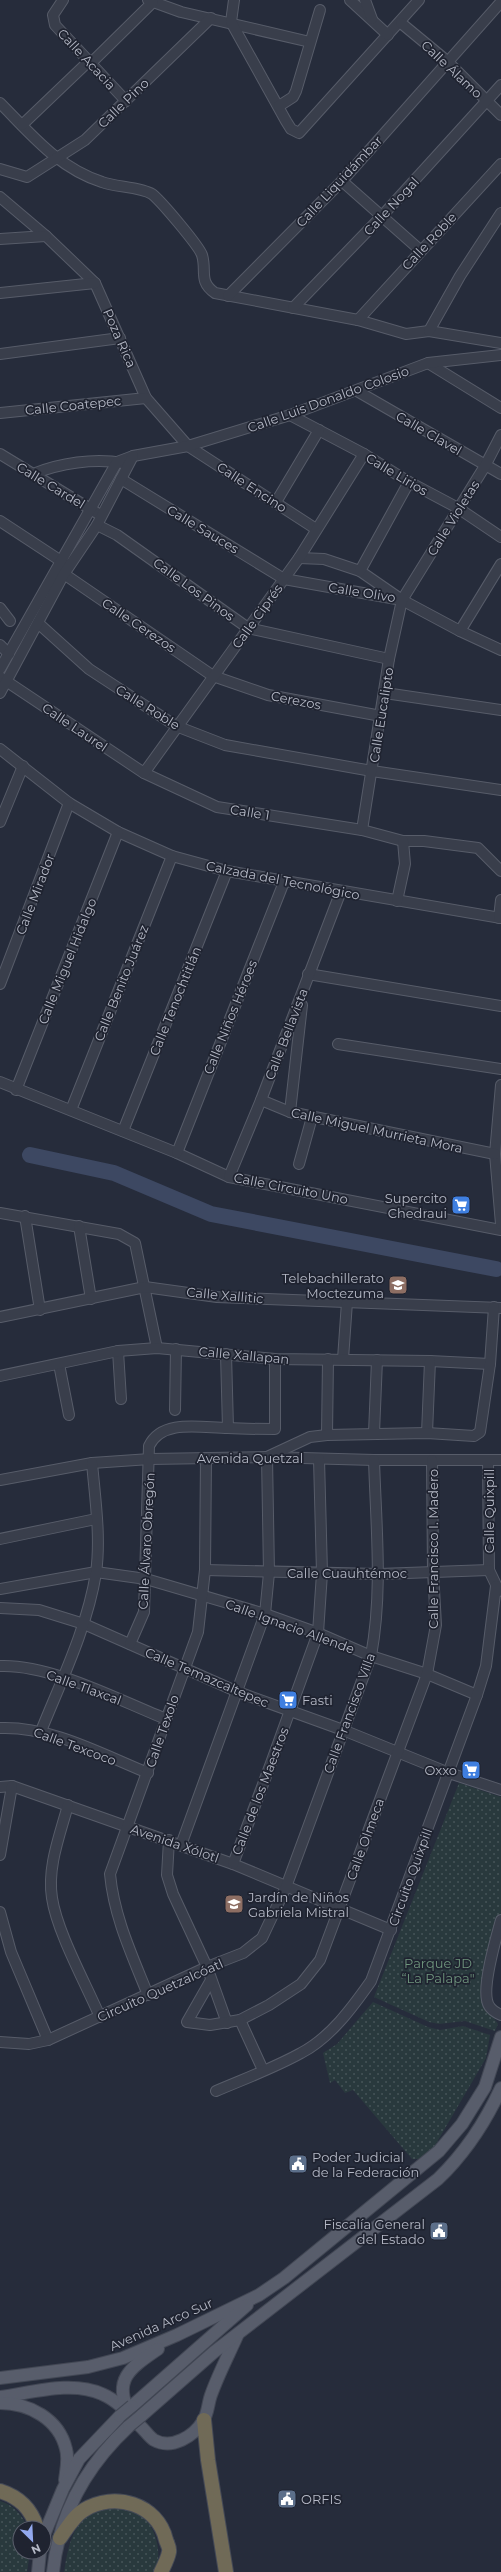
<svg xmlns="http://www.w3.org/2000/svg" width="501" height="2572" viewBox="0 0 501 2572" font-family="Montserrat,sans-serif">
<style>
.grass{fill:url(#grass-dots)}
.lines{fill:none;stroke-linecap:round;stroke-linejoin:round}
.river{stroke:#3d4862;stroke-width:16}
.minor-casing{stroke:#575c69;stroke-width:12}
.major-casing{stroke:#424754;stroke-width:14}
.highway-casing{stroke:#444956;stroke-width:16}
.minor{stroke:#393e4b;stroke-width:10}
.major{stroke:#585d6b;stroke-width:12}
.highway{stroke:#706a57;stroke-width:14}
.major-bridge-casing{stroke:#424754;stroke-width:14;stroke-linecap:butt}
.major-bridge{stroke:#585d6b;stroke-width:12}
.labels{text-anchor:middle;dominant-baseline:central;stroke-width:3.5;stroke-linejoin:round;paint-order:stroke}
.street-label{font-size:13px;fill:#b5b9c6;stroke:#1f2330}
.poi-label{font-size:13px;fill:#b5b9c6;stroke:#1f2330;text-anchor:end}
.park-label{font-size:13px;fill:#6f957d;stroke:#1f2330}
</style>
<defs>
<pattern id="grass-dots" width="8" height="8" patternUnits="userSpaceOnUse"><rect width="8" height="8" fill="#29393d"/><path d="M2 2h.1M6 6h.1" fill="none" stroke="#465458" stroke-width="1.8" stroke-linecap="round"/></pattern>
</defs>
<rect width="100%" height="100%" fill="#262c3b"/>
<g class="grass">
<polygon points="459,1783 501,1797 501,1916 488,2010 498,2024 495,2031 465,2021 439,2024 429,2022 374,1997"/>
<polygon points="373,2002 428,2027 440,2030 463,2026 490,2035 486,2058 433,2149 421,2159 412,2159 353,2090 345,2093 335,2080 330,2083 323,2053 337,2044"/>
<path d="M0 2501C14 2505 22 2515 28 2528H20V2552H30L27 2572H0Z"/>
<path d="M112 2508C122 2509 131 2510 140 2515 156 2525 163 2555 155 2572H64C69 2539 75 2513 112 2508Z"/>
</g>
<g class="lines">
<polyline class="river" points="30,1155 114,1173 211,1214 496,1269"/>
<defs>
<g id="minor">
<polyline points="63,0 53,15 55,25 126,101"/>
<polyline points="148,0 181,12 310,42"/>
<polyline points="234,0 231,22 286,121 291,129 299,133 419,0"/>
<polyline points="350,0 388,35"/>
<polyline points="365,0 372,19"/>
<polyline points="401,23 447,61 501,115"/>
<polyline points="91,63 153,2"/>
<path d="M0 103C31 134 58 168 102 182 115 187 141 187 152 194 161 201 199 246 202 255 207 271 198 281 215 293L358 320 406 334 429 331 501 343"/>
<polyline points="279,106 293,97 296,91 320,10"/>
<polyline points="22,125 89,61"/>
<polyline points="0,169 27,177 85,140 211,18"/>
<polyline points="342,181 420,250"/>
<polyline points="0,197 46,236 95,283 146,398 188,446 316,529"/>
<polyline points="0,239 46,236"/>
<polyline points="0,293 95,283"/>
<polyline points="228,296 342,181 501,2"/>
<polyline points="293,308 381,217 501,85"/>
<polyline points="358,320 501,164"/>
<polyline points="429,331 460,276 501,213"/>
<polyline points="0,354 120,338"/>
<polyline points="428,363 501,408"/>
<polyline points="357,391 501,474"/>
<polyline points="0,413 146,398"/>
<polyline points="290,415 364,454 409,482 458,508 501,537"/>
<polyline points="0,454 97,513"/>
<path d="M33 474C60 463 94 458 123 463"/>
<polyline points="121,479 284,579 402,600"/>
<polyline points="276,502 319,430"/>
<polyline points="0,521 64,563"/>
<polyline points="97,525 117,535 248,628 389,659"/>
<polyline points="299,558 324,559 360,571 402,600 460,631 501,650"/>
<polyline points="360,571 409,482"/>
<polyline points="64,574 213,676 268,695 381,716"/>
<polyline points="0,608 10,621"/>
<polyline points="38,623 89,669 176,726 225,745 372,771 501,790"/>
<polyline points="460,631 501,564"/>
<polyline points="0,645 9,654"/>
<polyline points="0,669 117,462 133,456 188,446 290,415 428,363 501,355"/>
<polyline points="0,677 144,773 217,807 362,830 403,841 424,841 478,848 501,871"/>
<polyline points="0,693 64,574 97,525 133,456"/>
<polyline points="385,693 501,710"/>
<polyline points="0,749 69,803 118,832 172,856 227,871 501,918"/>
<polyline points="144,773 299,558 364,454"/>
<polyline points="0,822 23,766"/>
<polyline points="362,830 389,659 402,600 485,466 501,435"/>
<polyline points="397,901 405,864 403,841"/>
<polyline points="499,918 501,900"/>
<polyline points="308,974 501,1006"/>
<polyline points="0,984 69,803"/>
<polyline points="338,1044 501,1069"/>
<polyline points="0,1082 177,1153 229,1177 501,1230"/>
<polyline points="501,1085 495,1154 501,1224"/>
<polyline points="16,1090 118,832"/>
<polyline points="261,1100 290,1112 495,1154"/>
<polyline points="71,1110 172,856"/>
<polyline points="290,1112 302,1005"/>
<polyline points="123,1131 227,871"/>
<polyline points="177,1153 284,882"/>
<polyline points="299,1164 312,1117"/>
<polyline points="229,1177 261,1100 341,891"/>
<polyline points="0,1213 119,1234 135,1243 157,1348"/>
<polyline points="25,1216 40,1310"/>
<polyline points="79,1226 91,1299"/>
<polyline points="0,1317 145,1287 217,1297 501,1308"/>
<polyline points="118,1351 121,1399"/>
<polyline points="226,1354 228,1428"/>
<polyline points="343,1359 347,1302"/>
<polyline points="59,1364 69,1415"/>
<polyline points="0,1376 118,1351 157,1348 275,1359 430,1361 490,1364"/>
<polyline points="175,1410 176,1349"/>
<polyline points="374,1433 377,1360"/>
<polyline points="427,1433 430,1361"/>
<polyline points="327,1435 328,1359"/>
<polyline points="488,1460 489,1570 499,1591"/>
<polyline points="0,1480 92,1463 150,1459 267,1457 374,1460 501,1460"/>
<polyline points="0,1539 96,1519"/>
<polyline points="205,1570 379,1574 489,1570"/>
<polyline points="0,1589 96,1572 146,1579 265,1614 318,1633 371,1656 427,1674 477,1695"/>
<polyline points="0,1608 39,1610 84,1624 238,1692 343,1730 449,1773 501,1790"/>
<path d="M130 1644 144 1612 149 1446C162 1418 203 1428 228 1428 244 1429 259 1429 275 1429V1359"/>
<path d="M0 1666C51 1664 118 1700 166 1719"/>
<path d="M0 1728C51 1726 101 1754 148 1773"/>
<path d="M41 1731C62 1679 87 1628 96 1573 101 1537 95 1498 92 1463"/>
<polyline points="0,1787 12,1786 233,1864 391,1930"/>
<path d="M68 1805C60 1835 47 1867 52 1898 57 1932 86 1984 100 2017"/>
<polyline points="169,1840 167,1875 173,1894 207,1967 227,2023"/>
<polyline points="181,1845 265,1614 269,1573 267,1457 310,1437 327,1435 427,1433 474,1436 480,1432 490,1364 494,1307"/>
<polyline points="0,1855 12,1786"/>
<polyline points="233,1864 271,1763 318,1633 322,1573 319,1459"/>
<polyline points="0,1912 11,1952 48,2040"/>
<path d="M501 1920C496 1938 483 1982 487 2000 488 2008 494 2012 501 2015"/>
<polyline points="211,1980 187,2022 210,2025 240,2020 269,2005 301,1984 320,1960 427,1674 436,1625 433,1571 432,1460"/>
<path d="M148 1995C132 1955 114 1917 110 1874L198 1632 205 1570 206 1458"/>
<polyline points="240,2020 263,2070"/>
<path d="M0 2042 29 2044 48 2040 207 1967 243 1953 262 1938 286 1887 371 1656C383 1591 376 1526 374 1460"/>
<path d="M216 2091C244 2079 274 2068 301 2053 330 2038 352 2008 371 1981L477 1695 486 1666 496 1586"/>
</g>
<g id="major">
<polyline points="0,2378 88,2367 123,2358 177,2335 259,2295 284,2278 439,2151 462,2124 485,2087 501,2037"/>
<path d="M0 2397C31 2393 72 2380 102 2394 116 2400 130 2414 139 2425 144 2429 149 2437 154 2440 172 2450 194 2436 203 2421 208 2414 208 2403 211 2395 218 2375 228 2356 237 2336"/>
<path d="M0 2403C29 2403 59 2419 66 2449 69 2459 66 2471 65 2480"/>
<polyline points="132,2406 247,2305"/>
<path d="M129 2412C112 2379 132 2367 158 2349"/>
<path d="M141 2416 214 2352 438 2179C465 2153 485 2123 501 2088"/>
<polyline points="44,2535 63,2489 79,2459 120,2416"/>
<polyline points="38,2572 40,2552"/>
<path d="M53 2572C59 2514 87 2465 129 2426"/>
</g>
<g id="highway">
<polyline points="204,2420 208,2460 226,2572"/>
<path d="M0 2491C19 2497 31 2508 37 2528"/>
<path d="M60 2538C67 2528 74 2516 84 2510 114 2491 158 2504 166 2540 167 2543 170 2548 169 2552 168 2558 164 2566 161 2572"/>
</g>
</defs>
<use href="#minor" class="minor-casing"/>
<use href="#major" class="major-casing"/>
<use href="#highway" class="highway-casing"/>
<use href="#minor" class="minor"/>
<use href="#major" class="major"/>
<use href="#highway" class="highway"/>
<defs>
<g id="major-bridge">
<polyline points="120,2416 132,2406"/>
<polyline points="129,2426 141,2416"/>
</g>
</defs>
<use href="#major-bridge" class="major-bridge-casing"/>
<use href="#major-bridge" class="major-bridge"/>
</g>
<defs>
<symbol id="supermarket-square" viewBox="-11 -11 22 22"><rect x="-9" y="-9" width="18" height="18" rx="4" fill="#3f7fe0" stroke="#1f2330"/><path d="M-6-5.5h2.5l.6 2H6L4.5 2H-2.5L-4.4-4H-6ZM-1.5 3.2a1.3 1.3 0 1 0 .1 0ZM3 3.2a1.3 1.3 0 1 0 .1 0Z" fill="#fff"/></symbol>
<symbol id="school-square" viewBox="-11 -11 22 22"><rect x="-9" y="-9" width="18" height="18" rx="4" fill="#8d6e63" stroke="#1f2330"/><path d="M0-5L7-2L0 1L-7-2ZM-4 1L0 2.5L4 1V4Q0 6-4 4Z" fill="#fff"/></symbol>
<symbol id="civic-square" viewBox="-11 -11 22 22"><rect x="-9" y="-9" width="18" height="18" rx="4" fill="#5c6f8a" stroke="#1f2330"/><path d="M-.6-6.5H3V-4.5H.6V-3L4-1V1h2V6H-6V1h2V-1L-.6-3ZM-1.2 2.5V6h2.4V2.5Z" fill="#fff"/></symbol>
</defs>
<g fill-rule="evenodd">
<use href="#supermarket-square" x="450" y="1194" width="22" height="22"/>
<use href="#school-square" x="387" y="1274" width="22" height="22"/>
<use href="#supermarket-square" x="277" y="1689" width="22" height="22"/>
<use href="#supermarket-square" x="460" y="1759" width="22" height="22"/>
<use href="#school-square" x="223" y="1893" width="22" height="22"/>
<use href="#civic-square" x="287" y="2153" width="22" height="22"/>
<use href="#civic-square" x="428" y="2220" width="22" height="22"/>
<use href="#civic-square" x="276" y="2488" width="22" height="22"/>
</g>
<g class="labels">
<g class="street-label">
<text transform="translate(87 59) rotate(47)">Calle Acacia</text>
<text transform="translate(452 69) rotate(43)">Calle Álamo</text>
<text transform="translate(123 103) rotate(-44)">Calle Pino</text>
<text transform="translate(339 181) rotate(-47)">Calle Liquidámbar</text>
<text transform="translate(391 206) rotate(-47)">Calle Nogal</text>
<text transform="translate(429 241) rotate(-47)">Calle Roble</text>
<text transform="translate(120 338) rotate(66)">Poza Rica</text>
<text transform="translate(328 399) rotate(-20)">Calle Luis Donaldo Colosio</text>
<text transform="translate(73 405) rotate(-6)">Calle Coatepec</text>
<text transform="translate(429 433) rotate(30)">Calle Clavel</text>
<text transform="translate(397 474) rotate(31)">Calle Lirios</text>
<text transform="translate(51 485) rotate(31)">Calle Cardel</text>
<text transform="translate(252 487) rotate(33)">Calle Encino</text>
<text transform="translate(453 518) rotate(-58)">Calle Violetas</text>
<text transform="translate(203 529) rotate(31)">Calle Sauces</text>
<text transform="translate(194 589) rotate(36)">Calle Los Pinos</text>
<text transform="translate(362 592) rotate(9)">Calle Olivo</text>
<text transform="translate(257 616) rotate(-54)">Calle Ciprés</text>
<text transform="translate(139 625) rotate(34)">Calle Cerezos</text>
<text transform="translate(296 700) rotate(11)">Cerezos</text>
<text transform="translate(148 707) rotate(32)">Calle Roble</text>
<text transform="translate(381 715) rotate(-81)">Calle Eucalipto</text>
<text transform="translate(75 727) rotate(34)">Calle Laurel</text>
<text transform="translate(250 812) rotate(9)">Calle 1</text>
<text transform="translate(283 880) rotate(11)">Calzada del Tecnológico</text>
<text transform="translate(35 894) rotate(-69)">Calle Mirador</text>
<text transform="translate(67 961) rotate(-68)">Calle Miguel Hidalgo</text>
<text transform="translate(121 983) rotate(-68)">Calle Benito Juárez</text>
<text transform="translate(175 1001) rotate(-68)">Calle Tenochtitlán</text>
<text transform="translate(230 1017) rotate(-68)">Calle Niños Héroes</text>
<text transform="translate(286 1034) rotate(-69)">Calle Bellavista</text>
<text transform="translate(377 1130) rotate(12)">Calle Miguel Murrieta Mora</text>
<text transform="translate(291 1188) rotate(11)">Calle Circuito Uno</text>
<text transform="translate(225 1295) rotate(5)">Calle Xallitic</text>
<text transform="translate(244 1355) rotate(5)">Calle Xallapan</text>
<text x="250" y="1458">Avenida Quetzal</text>
<text transform="translate(489 1511) rotate(-90)">Calle Quixpill</text>
<text transform="translate(146 1541) rotate(-87)">Calle Álvaro Obregón</text>
<text transform="translate(433 1549) rotate(-90)">Calle Francisco I. Madero</text>
<text x="347" y="1573">Calle Cuauhtémoc</text>
<text transform="translate(290 1626) rotate(20)">Calle Ignacio Allende</text>
<text transform="translate(207 1677) rotate(23)">Calle Temazcaltepec</text>
<text transform="translate(84 1687) rotate(20)">Calle Tlaxcal</text>
<text transform="translate(349 1713) rotate(-70)">Calle Francisco Villa</text>
<text transform="translate(162 1731) rotate(-71)">Calle Texolo</text>
<text transform="translate(75 1746) rotate(20)">Calle Texcoco</text>
<text transform="translate(260 1791) rotate(-69)">Calle de los Maestros</text>
<text transform="translate(365 1839) rotate(-70)">Calle Olmeca</text>
<text transform="translate(175 1843) rotate(19)">Avenida Xólotl</text>
<text transform="translate(410 1877) rotate(-70)">Circuito Quixpill</text>
<text transform="translate(160 1990) rotate(-24)">Circuito Quetzalcóatl</text>
<text transform="translate(161 2324) rotate(-24)">Avenida Arco Sur</text>
</g>
<g class="poi-label">
<text x="447" y="1198">Supercito<tspan x="447" dy="15">Chedraui</tspan></text>
<text x="384" y="1278">Telebachillerato<tspan x="384" dy="15">Moctezuma</tspan></text>
<text x="302" y="1700" text-anchor="start">Fasti</text>
<text x="457" y="1770">Oxxo</text>
<text x="248" y="1897" text-anchor="start">Jardín de Niños<tspan x="248" dy="15">Gabriela Mistral</tspan></text>
<text x="312" y="2157" text-anchor="start">Poder Judicial<tspan x="312" dy="15">de la Federación</tspan></text>
<text x="425" y="2224">Fiscalía General<tspan x="425" dy="15">del Estado</tspan></text>
<text x="301" y="2499" text-anchor="start">ORFIS</text>
</g>
<g class="park-label">
<text x="438" y="1963">Parque JD<tspan x="438" dy="15">“La Palapa"</tspan></text>
</g>
</g>
<g transform="translate(32 2540) rotate(156)"><circle r="19" fill="#1f2330" stroke="#5b5f6c"/>
<path d="M0-3L7 15L0 10L-7 15Z" fill="#93a9ee"/>
<text y="-6" font-size="11" font-weight="bold" text-anchor="middle" fill="#b5b9c6">N</text>
</g>
</svg>
